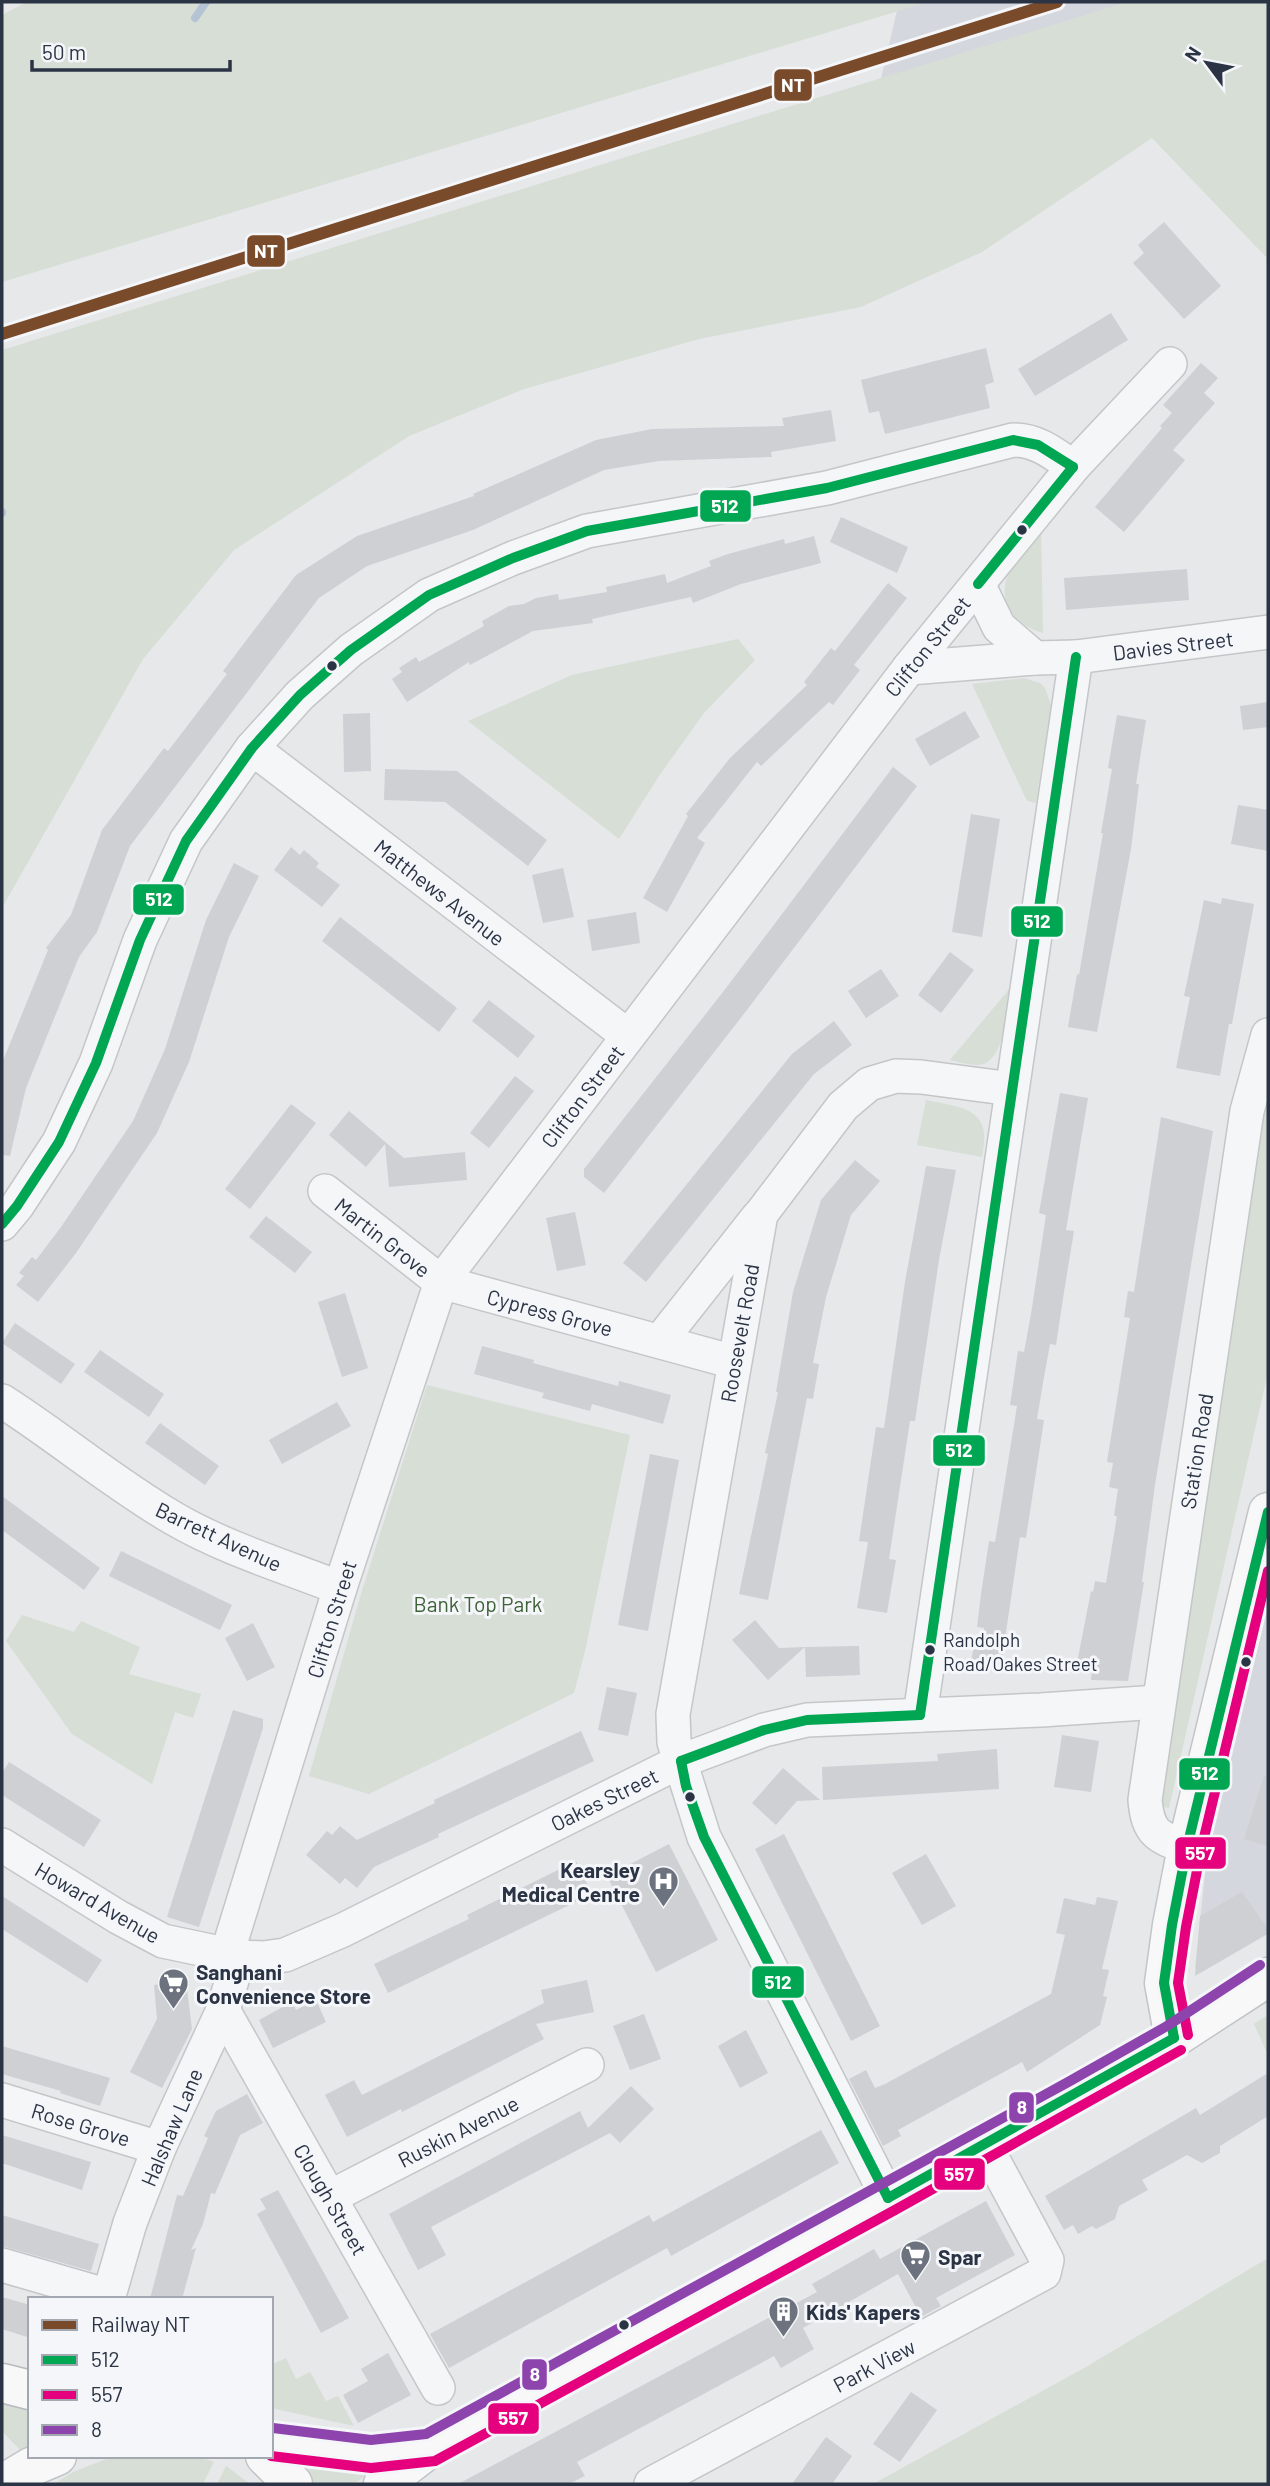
<svg xmlns="http://www.w3.org/2000/svg" width="1270" height="2486" viewBox="0 0 1270 2486" font-family="Barlow,sans-serif">
<style>
.built{fill:#d4d7dd}
.green{fill:#d6ded6}
.lines{fill:none;stroke-linecap:round;stroke-linejoin:round}
.stream{stroke:#b4c4d5;stroke-width:8}
.building{fill:#ced0d3}
.minor-casing{stroke:#c4c6c8;stroke-width:36}
.major-casing{stroke:#c2c5c8;stroke-width:41}
.highway-casing{stroke:#b8bbbf;stroke-width:41}
.minor{stroke:#f5f6f7;stroke-width:33}
.major{stroke:#f8f8f8;stroke-width:38}
.highway{stroke:#f8f8f8;stroke-width:38}
.major-bridge-casing{stroke:#c2c5c8;stroke-width:41;stroke-linecap:butt}
.major-bridge{stroke:#f8f8f8;stroke-width:38}
.bus-1-casing{stroke:#f4f6f9;stroke-width:16}
.bus-2-casing{stroke:#f4f6f9;stroke-width:16}
.bus-3-casing{stroke:#f4f6f9;stroke-width:16}
.bus-1{stroke:#00a651;stroke-width:10}
.bus-2{stroke:#e5007d;stroke-width:10}
.bus-3{stroke:#8e44ad;stroke-width:10}
.rail-1-casing{stroke:#f4f6f9;stroke-width:18}
.rail-1{stroke:#7a4b2a;stroke-width:12}
.bus-dot{fill:#2b3445;stroke:#f4f6f9;stroke-width:2.5}
.labels{text-anchor:middle;dominant-baseline:central;stroke-width:6;stroke-linejoin:round;paint-order:stroke}
.bus-label{font-size:19px;fill:#2b3445;stroke:#f4f6f9;text-anchor:start}
.street-label{font-size:21px;fill:#2b3445;stroke:#f4f6f9}
.park-label{font-size:21px;fill:#3f6138;stroke:#f4f6f9}
.poi-label{font-size:21px;font-weight:bold;fill:#2b3445;stroke:#f4f6f9;text-anchor:start}
.line-badge{stroke:#f4f6f9;stroke-width:2.5}
.badge-label{font-size:19px;text-anchor:middle;font-weight:bold;fill:#fff}
</style>
<rect width="100%" height="100%" fill="#e6e8ea"/>
<g class="built">
<polygon points="899,2 1174,2 874,109"/>
<polygon points="1268,1607 1268,1934 1202,1972 1195,1968 1208,1846"/>
</g>
<g class="green">
<polygon points="27,2 928,2 2,282 2,15"/>
<polygon points="1127,2 1268,2 1268,259 1152,138 982,252 861,307 699,339 524,389 409,436 234,550 143,659 2,908 2,350"/>
<path d="M1041 531 1043 633C1018 627 996 603 1008 575 1014 559 1031 544 1041 531Z"/>
<polygon points="738,639 755,660 704,713 659,776 619,839 468,721 572,675"/>
<polygon points="1024,678 1040,683 1045,688 1051,705 1036,803 1027,801 972,684"/>
<path d="M1011 987C1008 1007 1005 1064 978 1065 969 1065 958 1062 950 1060Z"/>
<polygon points="1268,1077 1268,1372 1169,1808 1157,1806"/>
<path d="M926 1100C964 1108 993 1108 982 1157L917 1145Z"/>
<polygon points="427,1385 630,1435 585,1651 574,1693 369,1794 309,1776 361,1594"/>
<polygon points="22,1615 74,1632 81,1621 140,1647 129,1674 201,1694 193,1718 175,1712 152,1784 72,1734 6,1641"/>
<polygon points="1268,2015 1268,2055 1254,2024"/>
<polygon points="1268,2258 1268,2484 873,2484 1086,2367"/>
<polygon points="286,2358 296,2379 310,2372 326,2401 338,2396 354,2426 271,2408 271,2365"/>
<polygon points="2,2392 30,2401 30,2446 20,2450 2,2431"/>
<polygon points="114,2456 197,2456 214,2462 203,2484 54,2484 73,2472"/>
<polygon points="298,2458 386,2463 365,2475 355,2484 312,2484"/>
<polygon points="226,2466 250,2484 217,2484"/>
</g>
<g class="lines">
<g class="stream">
<polyline points="195,18 206,2"/>
<polyline points="2,512 2,513"/>
</g>
</g>
<g class="building">
<polygon points="1164,222 1221,286 1184,319 1133,263 1144,253 1138,245"/>
<polygon points="1111,313 1128,340 1035,396 1018,369"/>
<polygon points="986,348 994,382 985,385 990,408 885,434 879,411 869,413 861,380"/>
<polygon points="1201,363 1218,378 1204,393 1215,403 1173,450 1185,460 1124,532 1095,507 1162,428 1160,426 1172,413 1163,405"/>
<polygon points="831,410 836,441 771,452 772,457 659,461 604,470 473,530 367,566 319,598 130,846 97,932 79,957 26,1088 10,1156 2,1155 2,1063 48,950 46,948 71,915 102,830 164,748 168,751 227,674 223,671 296,575 357,536 474,496 473,494 596,440 652,429 784,426 782,418"/>
<polygon points="841,517 908,547 897,573 830,542"/>
<polygon points="814,536 821,563 741,584 693,603 691,597 592,619 593,623 533,631 470,665 469,662 407,702 392,679 402,672 399,668 416,657 419,662 484,626 482,621 509,606 524,604 536,598 558,594 559,600 607,592 606,587 665,574 667,583 711,566 709,561 728,554 784,539 785,544"/>
<polygon points="1187,569 1189,600 1066,610 1064,578"/>
<polygon points="888,583 907,598 854,665 860,670 833,705 829,702 761,766 757,762 697,838 705,843 667,912 643,898 688,816 686,814 730,758 807,685 804,682 831,648 835,651"/>
<polygon points="1268,702 1268,727 1243,730 1240,706"/>
<polygon points="965,711 980,737 930,766 915,739"/>
<polygon points="370,713 371,771 344,772 343,714"/>
<polygon points="1117,715 1146,720 1136,784 1139,784 1131,849 1097,1032 1068,1027 1077,974 1079,975 1103,833 1101,833 1112,769 1108,768"/>
<polygon points="893,767 917,786 740,1019 604,1193 584,1177 584,1169 723,992"/>
<polygon points="385,769 457,771 547,840 528,866 445,802 384,800"/>
<polygon points="1238,805 1268,810 1268,851 1231,844"/>
<polygon points="971,814 1000,819 982,937 952,932"/>
<polygon points="291,847 300,855 304,850 319,863 316,867 340,885 322,907 274,870"/>
<polygon points="234,863 259,876 229,937 189,1062 157,1133 76,1253 38,1302 16,1285 24,1276 19,1273 32,1257 36,1260 61,1227 133,1121 165,1049 206,920"/>
<polygon points="563,868 574,917 543,923 532,875"/>
<polygon points="1222,898 1254,904 1232,1024 1229,1024 1220,1076 1176,1068 1190,997 1184,996 1204,900 1221,904"/>
<polygon points="636,912 640,943 592,951 587,920"/>
<polygon points="340,917 457,1008 439,1032 322,941"/>
<polygon points="950,952 974,970 941,1013 918,995"/>
<polygon points="881,969 899,996 866,1018 848,991"/>
<polygon points="489,1000 535,1036 518,1058 472,1021"/>
<polygon points="834,1021 852,1045 814,1074 646,1282 623,1263 792,1054"/>
<polygon points="515,1076 534,1091 489,1148 470,1133"/>
<polygon points="1060,1093 1088,1098 1066,1230 1074,1231 1064,1292 1056,1345 1050,1344 1043,1383 1037,1419 1044,1420 1026,1538 1020,1537 1001,1666 971,1661 975,1641 984,1641 984,1628 977,1627 981,1594 989,1541 995,1542 1001,1506 1017,1406 1010,1405 1018,1351 1024,1352 1031,1314 1046,1215 1039,1213"/>
<polygon points="291,1104 316,1123 250,1209 225,1189"/>
<polygon points="349,1111 404,1158 465,1152 467,1180 389,1187 385,1144 366,1167 329,1135"/>
<polygon points="1161,1117 1213,1131 1155,1485 1142,1582 1144,1582 1128,1681 1091,1680 1092,1671 1076,1668 1091,1591 1093,1592 1095,1581 1106,1583 1117,1516 1114,1516 1118,1489 1109,1487 1113,1463 1107,1462 1130,1318 1124,1317 1128,1291 1134,1292"/>
<polygon points="855,1160 880,1181 851,1215 826,1297 813,1363 819,1364 813,1399 807,1398 768,1600 739,1594 768,1454 765,1453 778,1392 776,1392 793,1292 821,1200"/>
<polygon points="926,1166 956,1170 939,1260 915,1421 910,1421 889,1559 896,1560 887,1613 857,1608 868,1542 859,1541 876,1427 884,1428 905,1282"/>
<polygon points="575,1212 586,1265 557,1271 546,1218"/>
<polygon points="266,1216 312,1252 295,1273 249,1237"/>
<polygon points="345,1293 368,1368 342,1377 318,1302"/>
<polygon points="15,1323 75,1364 61,1384 2,1343"/>
<polygon points="482,1346 534,1360 533,1363 618,1386 619,1381 671,1395 663,1424 592,1404 590,1411 542,1398 544,1393 474,1374"/>
<polygon points="100,1350 164,1394 149,1417 84,1372"/>
<polygon points="337,1402 351,1426 282,1464 269,1440"/>
<polygon points="160,1423 219,1466 205,1485 145,1443"/>
<polygon points="650,1454 679,1460 648,1631 618,1625"/>
<polygon points="2,1496 100,1568 84,1590 2,1530"/>
<polygon points="121,1551 232,1605 220,1630 109,1576"/>
<polygon points="755,1620 779,1648 805,1647 768,1680 732,1640"/>
<polygon points="253,1623 275,1667 247,1681 225,1638"/>
<polygon points="859,1646 860,1675 806,1677 805,1647"/>
<polygon points="607,1687 637,1693 628,1736 598,1730"/>
<polygon points="233,1710 263,1719 263,1728 199,1927 167,1917"/>
<polygon points="581,1731 594,1761 438,1834 439,1837 374,1867 357,1888 345,1878 340,1884 306,1855 327,1831 332,1835 340,1826 357,1840 435,1803 434,1800"/>
<polygon points="1062,1735 1099,1741 1091,1792 1054,1787"/>
<polygon points="997,1749 999,1789 823,1800 822,1767 938,1761 937,1754"/>
<polygon points="9,1762 101,1820 84,1847 2,1795 2,1773"/>
<polygon points="783,1768 820,1800 797,1801 776,1825 752,1803"/>
<polygon points="1264,1776 1268,1777 1268,1846 1244,1839"/>
<polygon points="784,1834 880,2026 851,2041 755,1849"/>
<polygon points="669,1844 718,1940 656,1972 607,1876"/>
<polygon points="926,1854 956,1906 922,1925 892,1873"/>
<polygon points="576,1861 592,1894 388,1993 374,1964 469,1919 467,1915"/>
<polygon points="1242,1892 1268,1929 1268,1933 1195,1976 1200,1916"/>
<polygon points="2,1896 102,1960 87,1983 2,1929"/>
<polygon points="1097,1897 1118,1901 1102,1969 1109,1970 1103,1996 1107,1997 1100,2025 1027,2072 1022,2062 898,2130 901,2136 883,2146 849,2079 866,2070 875,2088 885,2084 1051,1994 1065,1935 1056,1933 1064,1898 1095,1905"/>
<polygon points="587,1980 594,2012 536,2024 544,2039 402,2112 401,2109 347,2137 325,2095 354,2080 362,2095 544,2003 541,1990"/>
<polygon points="186,1981 192,2029 162,2088 130,2072 157,2019 154,1985"/>
<polygon points="316,2000 326,2022 273,2048 259,2020 292,2002 296,2010"/>
<polygon points="644,2014 661,2059 630,2070 613,2026"/>
<polygon points="746,2030 768,2073 740,2088 718,2046"/>
<polygon points="2,2046 110,2078 100,2106 60,2093 61,2091 2,2074"/>
<polygon points="1268,2073 1268,2116 1220,2146 1220,2153 1202,2163 1187,2155 1142,2180 1148,2190 1119,2206 1115,2219 1096,2229 1092,2226 1078,2234 1073,2225 1064,2230 1045,2196 1196,2108 1200,2115"/>
<polygon points="631,2086 654,2109 620,2143 610,2133 431,2227 446,2255 418,2270 389,2214 580,2111 588,2128"/>
<polygon points="247,2094 263,2123 240,2135 215,2194 211,2193 203,2224 191,2250 196,2248 182,2299 150,2299 177,2195 183,2196 208,2138 204,2136 216,2111"/>
<polygon points="821,2130 839,2163 671,2256 667,2248 449,2368 430,2334 649,2215 653,2222"/>
<polygon points="2,2135 91,2162 82,2190 2,2163"/>
<polygon points="278,2190 349,2318 321,2333 257,2214 266,2209 260,2199"/>
<polygon points="986,2201 1015,2255 936,2298 941,2306 921,2317 898,2274 803,2328 814,2349 781,2368 774,2356 577,2462 585,2476 569,2484 458,2484 817,2292 812,2284 874,2249 880,2259"/>
<polygon points="2,2215 99,2244 91,2271 2,2246"/>
<polygon points="2,2297 30,2305 30,2338 2,2329"/>
<polygon points="388,2353 411,2395 358,2423 343,2395 368,2381 361,2369"/>
<polygon points="911,2392 937,2410 900,2462 873,2444"/>
<polygon points="826,2437 852,2456 832,2484 792,2484"/>
</g>
<g class="lines">
<defs>
<g id="minor">
<polyline points="978,584 999,627 1035,658"/>
<polyline points="909,668 1035,658 1076,657 1268,632"/>
<polyline points="252,748 628,1036"/>
<polyline points="325,1191 441,1282 734,1362"/>
<path d="M2 1224 17 1206 59 1142 96 1063 140 940 186 841 252 748 300 695 351 650 429 595 513 558 587 531 827 488 1013 440C1038 440 1054 454 1073 467"/>
<polyline points="660,1341 758,1217"/>
<path d="M2 1401C60 1438 113 1483 173 1518 224 1548 284 1566 340 1588"/>
<polyline points="920,1715 1076,657"/>
<polyline points="2,1845 118,1917 163,1941 239,1957 263,1958 285,1955 343,1930 681,1761 764,1730 807,1720 1041,1710 1158,1702"/>
<path d="M1187 1847C1157 1837 1148 1833 1145 1800L1247 1111 1268 1035"/>
<polyline points="227,1954 340,1588 441,1282 909,668 1073,467 1170,364"/>
<polyline points="223,2010 438,2388"/>
<polyline points="2,2100 159,2148"/>
<polyline points="330,2197 587,2065"/>
<polyline points="888,2198 704,1837 674,1742 673,1714 761,1214 843,1106 869,1084 896,1076 921,1077 1012,1089"/>
<polyline points="2,2265 109,2296"/>
<polyline points="108,2299 130,2223 159,2148 223,2010 239,1957"/>
<polyline points="651,2484 1044,2273 1047,2260 985,2145"/>
</g>
<g id="major">
<polyline points="1174,2038 1164,1983 1172,1925 1187,1847 1268,1512"/>
<polyline points="271,2442 371,2454 429,2448"/>
<polyline points="265,2456 293,2484"/>
<polyline points="31,2467 57,2456"/>
<polyline points="383,2484 430,2448 1077,2093 1174,2038 1268,1977"/>
</g>
<polyline id="highway" points="2,2383 30,2390"/>
</defs>
<use href="#minor" class="minor-casing"/>
<use href="#major" class="major-casing"/>
<use href="#highway" class="highway-casing"/>
<use href="#minor" class="minor"/>
<use href="#major" class="major"/>
<use href="#highway" class="highway"/>
<defs>
<polyline id="major-bridge" points="2,2484 31,2467"/>
</defs>
<use href="#major-bridge" class="major-bridge-casing"/>
<use href="#major-bridge" class="major-bridge"/>
<defs>
<g id="bus-1">
<polyline points="978,584 1073,467"/>
<polyline points="2,1224 17,1206 59,1142 96,1063 140,940 186,841 252,748 300,695 351,650 429,595 513,558 587,531 827,488 1013,440 1038,445 1073,467"/>
<polyline points="920,1715 1076,657"/>
<polyline points="681,1761 686,1786 704,1837 888,2198"/>
<polyline points="681,1761 764,1730 807,1720 920,1715"/>
<polyline points="1174,2038 1164,1983 1172,1925 1187,1847 1268,1512"/>
<polyline points="888,2198 1174,2038"/>
</g>
<g id="bus-2">
<polyline points="1188,2035 1178,1983 1186,1927 1201,1850 1268,1571"/>
<polyline points="271,2456 371,2468 435,2461 895,2210 1181,2050"/>
</g>
<polyline id="bus-3" points="273,2428 371,2440 426,2434 1070,2081 1167,2026 1260,1965"/>
</defs>
<use href="#bus-1" class="bus-1-casing"/>
<use href="#bus-2" class="bus-2-casing"/>
<use href="#bus-3" class="bus-3-casing"/>
<use href="#bus-1" class="bus-1"/>
<use href="#bus-2" class="bus-2"/>
<use href="#bus-3" class="bus-3"/>
<defs>
<polyline id="rail-1" points="2,334 1057,2"/>
</defs>
<use href="#rail-1" class="rail-1-casing"/>
<use href="#rail-1" class="rail-1"/>
</g>
<defs>
<symbol id="hospital-pin" viewBox="-11 -11 22 30"><path d="M0 17L-7.5 6A9.5 9.5 0 1 1 7.5 6Z" fill="#6c737f" stroke="#f4f6f9"/><path d="M-5-5h3v3.5h4V-5h3V5h-3V1.5h-4V5h-3Z" fill="#fff"/></symbol>
<symbol id="supermarket-pin" viewBox="-11 -11 22 30"><path d="M0 17L-7.5 6A9.5 9.5 0 1 1 7.5 6Z" fill="#6c737f" stroke="#f4f6f9"/><path d="M-6-5.5h2.5l.6 2H6L4.5 2H-2.5L-4.4-4H-6ZM-1.5 3.2a1.3 1.3 0 1 0 .1 0ZM3 3.2a1.3 1.3 0 1 0 .1 0Z" fill="#fff"/></symbol>
<symbol id="building-pin" viewBox="-11 -11 22 30"><path d="M0 17L-7.5 6A9.5 9.5 0 1 1 7.5 6Z" fill="#6c737f" stroke="#f4f6f9"/><path d="M-4-6H4V6H1V3H-1V6H-4ZM-2.5-4.3h1.7v1.8h-1.7ZM.8-4.3h1.7v1.8H.8ZM-2.5-1h1.7V.8h-1.7ZM.8-1h1.7V.8H.8Z" fill="#fff"/></symbol>
</defs>
<g fill-rule="evenodd">
<use href="#hospital-pin" x="646" y="1864" width="35" height="47"/>
<use href="#supermarket-pin" x="156" y="1966" width="35" height="47"/>
<use href="#supermarket-pin" x="898" y="2238" width="35" height="47"/>
<use href="#building-pin" x="766" y="2294" width="35" height="47"/>
</g>
<g class="bus-dot">
<circle cx="1022" cy="530" r="6"/>
<circle cx="332" cy="666" r="6"/>
<circle cx="930" cy="1650" r="6"/>
<circle cx="1246" cy="1662" r="6"/>
<circle cx="690" cy="1797" r="6"/>
<circle cx="624" cy="2325" r="6"/>
</g>
<g class="labels">
<g class="bus-label">
<text x="943" y="1639">Randolph<tspan x="943" dy="24">Road/Oakes Street</tspan></text>
</g>
<g class="street-label">
<text transform="translate(1173 645) rotate(-7)">Davies Street</text>
<text transform="translate(927 646) rotate(-51)">Clifton Street</text>
<text transform="translate(440 892) rotate(38)">Matthews Avenue</text>
<text transform="translate(582 1096) rotate(-53)">Clifton Street</text>
<text transform="translate(383 1237) rotate(38)">Martin Grove</text>
<text transform="translate(550 1312) rotate(15)">Cypress Grove</text>
<text transform="translate(739 1333) rotate(-80)">Roosevelt Road</text>
<text transform="translate(1196 1451) rotate(-81)">Station Road</text>
<text transform="translate(219 1536) rotate(25)">Barrett Avenue</text>
<text transform="translate(331 1619) rotate(-73)">Clifton Street</text>
<text transform="translate(604 1799) rotate(-26)">Oakes Street</text>
<text transform="translate(98 1902) rotate(30)">Howard Avenue</text>
<text transform="translate(81 2124) rotate(17)">Rose Grove</text>
<text transform="translate(171 2127) rotate(-67)">Halshaw Lane</text>
<text transform="translate(458 2131) rotate(-27)">Ruskin Avenue</text>
<text transform="translate(331 2199) rotate(60)">Clough Street</text>
<text transform="translate(874 2365) rotate(-28)">Park View</text>
</g>
<g class="park-label">
<text x="478" y="1603">Bank Top Park</text>
</g>
<g class="poi-label">
<text x="640" y="1869" text-anchor="end">Kearsley<tspan x="640" dy="24">Medical Centre</tspan></text>
<text x="196" y="1971">Sanghani<tspan x="196" dy="24">Convenience Store</tspan></text>
<text x="938" y="2256">Spar</text>
<text x="806" y="2311">Kids' Kapers</text>
</g>
</g>
<g class="line-badge">
<rect x="773" y="68" width="40" height="34" rx="7" fill="#7a4b2a"/>
<rect x="246" y="234" width="40" height="34" rx="7" fill="#7a4b2a"/>
<rect x="699" y="489" width="53" height="34" rx="7" fill="#00a651"/>
<rect x="132" y="883" width="53" height="33" rx="7" fill="#00a651"/>
<rect x="1010" y="905" width="54" height="33" rx="7" fill="#00a651"/>
<rect x="932" y="1434" width="54" height="33" rx="7" fill="#00a651"/>
<rect x="1178" y="1757" width="53" height="34" rx="7" fill="#00a651"/>
<rect x="1174" y="1836" width="53" height="34" rx="7" fill="#e5007d"/>
<rect x="751" y="1965" width="54" height="34" rx="7" fill="#00a651"/>
<rect x="1008" y="2091" width="27" height="33" rx="7" fill="#8e44ad"/>
<rect x="933" y="2157" width="53" height="34" rx="7" fill="#e5007d"/>
<rect x="521" y="2358" width="27" height="33" rx="7" fill="#8e44ad"/>
<rect x="487" y="2402" width="53" height="33" rx="7" fill="#e5007d"/>
</g>
<g class="badge-label">
<text x="793" y="92">NT</text>
<text x="266" y="258">NT</text>
<text x="725" y="513">512</text>
<text x="159" y="906">512</text>
<text x="1037" y="928">512</text>
<text x="959" y="1457">512</text>
<text x="1205" y="1780">512</text>
<text x="1200" y="1860">557</text>
<text x="778" y="1989">512</text>
<text x="1022" y="2114">8</text>
<text x="959" y="2181">557</text>
<text x="535" y="2381">8</text>
<text x="513" y="2425">557</text>
</g>
<rect width="1270" height="2486" fill="none" stroke="#2b3445" stroke-width="7"/>
<rect x="28" y="2297" width="245" height="161" fill="#f4f6f9" stroke="#a4a8b1" stroke-width="2"/>
<rect x="42" y="2320" width="35" height="10" fill="#7a4b2a" stroke="#a4a8b1" stroke-width="2"/>
<text x="91" y="2332" font-size="21" fill="#2b3445">Railway NT</text>
<rect x="42" y="2355" width="35" height="10" fill="#00a651" stroke="#a4a8b1" stroke-width="2"/>
<text x="91" y="2367" font-size="21" fill="#2b3445">512</text>
<rect x="42" y="2390" width="35" height="10" fill="#e5007d" stroke="#a4a8b1" stroke-width="2"/>
<text x="91" y="2402" font-size="21" fill="#2b3445">557</text>
<rect x="42" y="2425" width="35" height="10" fill="#8e44ad" stroke="#a4a8b1" stroke-width="2"/>
<text x="91" y="2437" font-size="21" fill="#2b3445">8</text>
<g transform="translate(1207 63) rotate(302)" stroke="#f4f6f9" stroke-width="5" paint-order="stroke">
<path d="M0-5L12 26L0 18L-12 26Z" fill="#2b3445"/>
<text y="-10" font-size="19" font-weight="bold" text-anchor="middle" fill="#2b3445">N</text>
</g>
<path d="M32 60v10h198v-10" fill="none" stroke="#2b3445" stroke-width="3.5"/>
<text x="42" y="60" font-size="21" fill="#2b3445" stroke="#f4f6f9" stroke-width="5" paint-order="stroke">50 m</text>
</svg>
